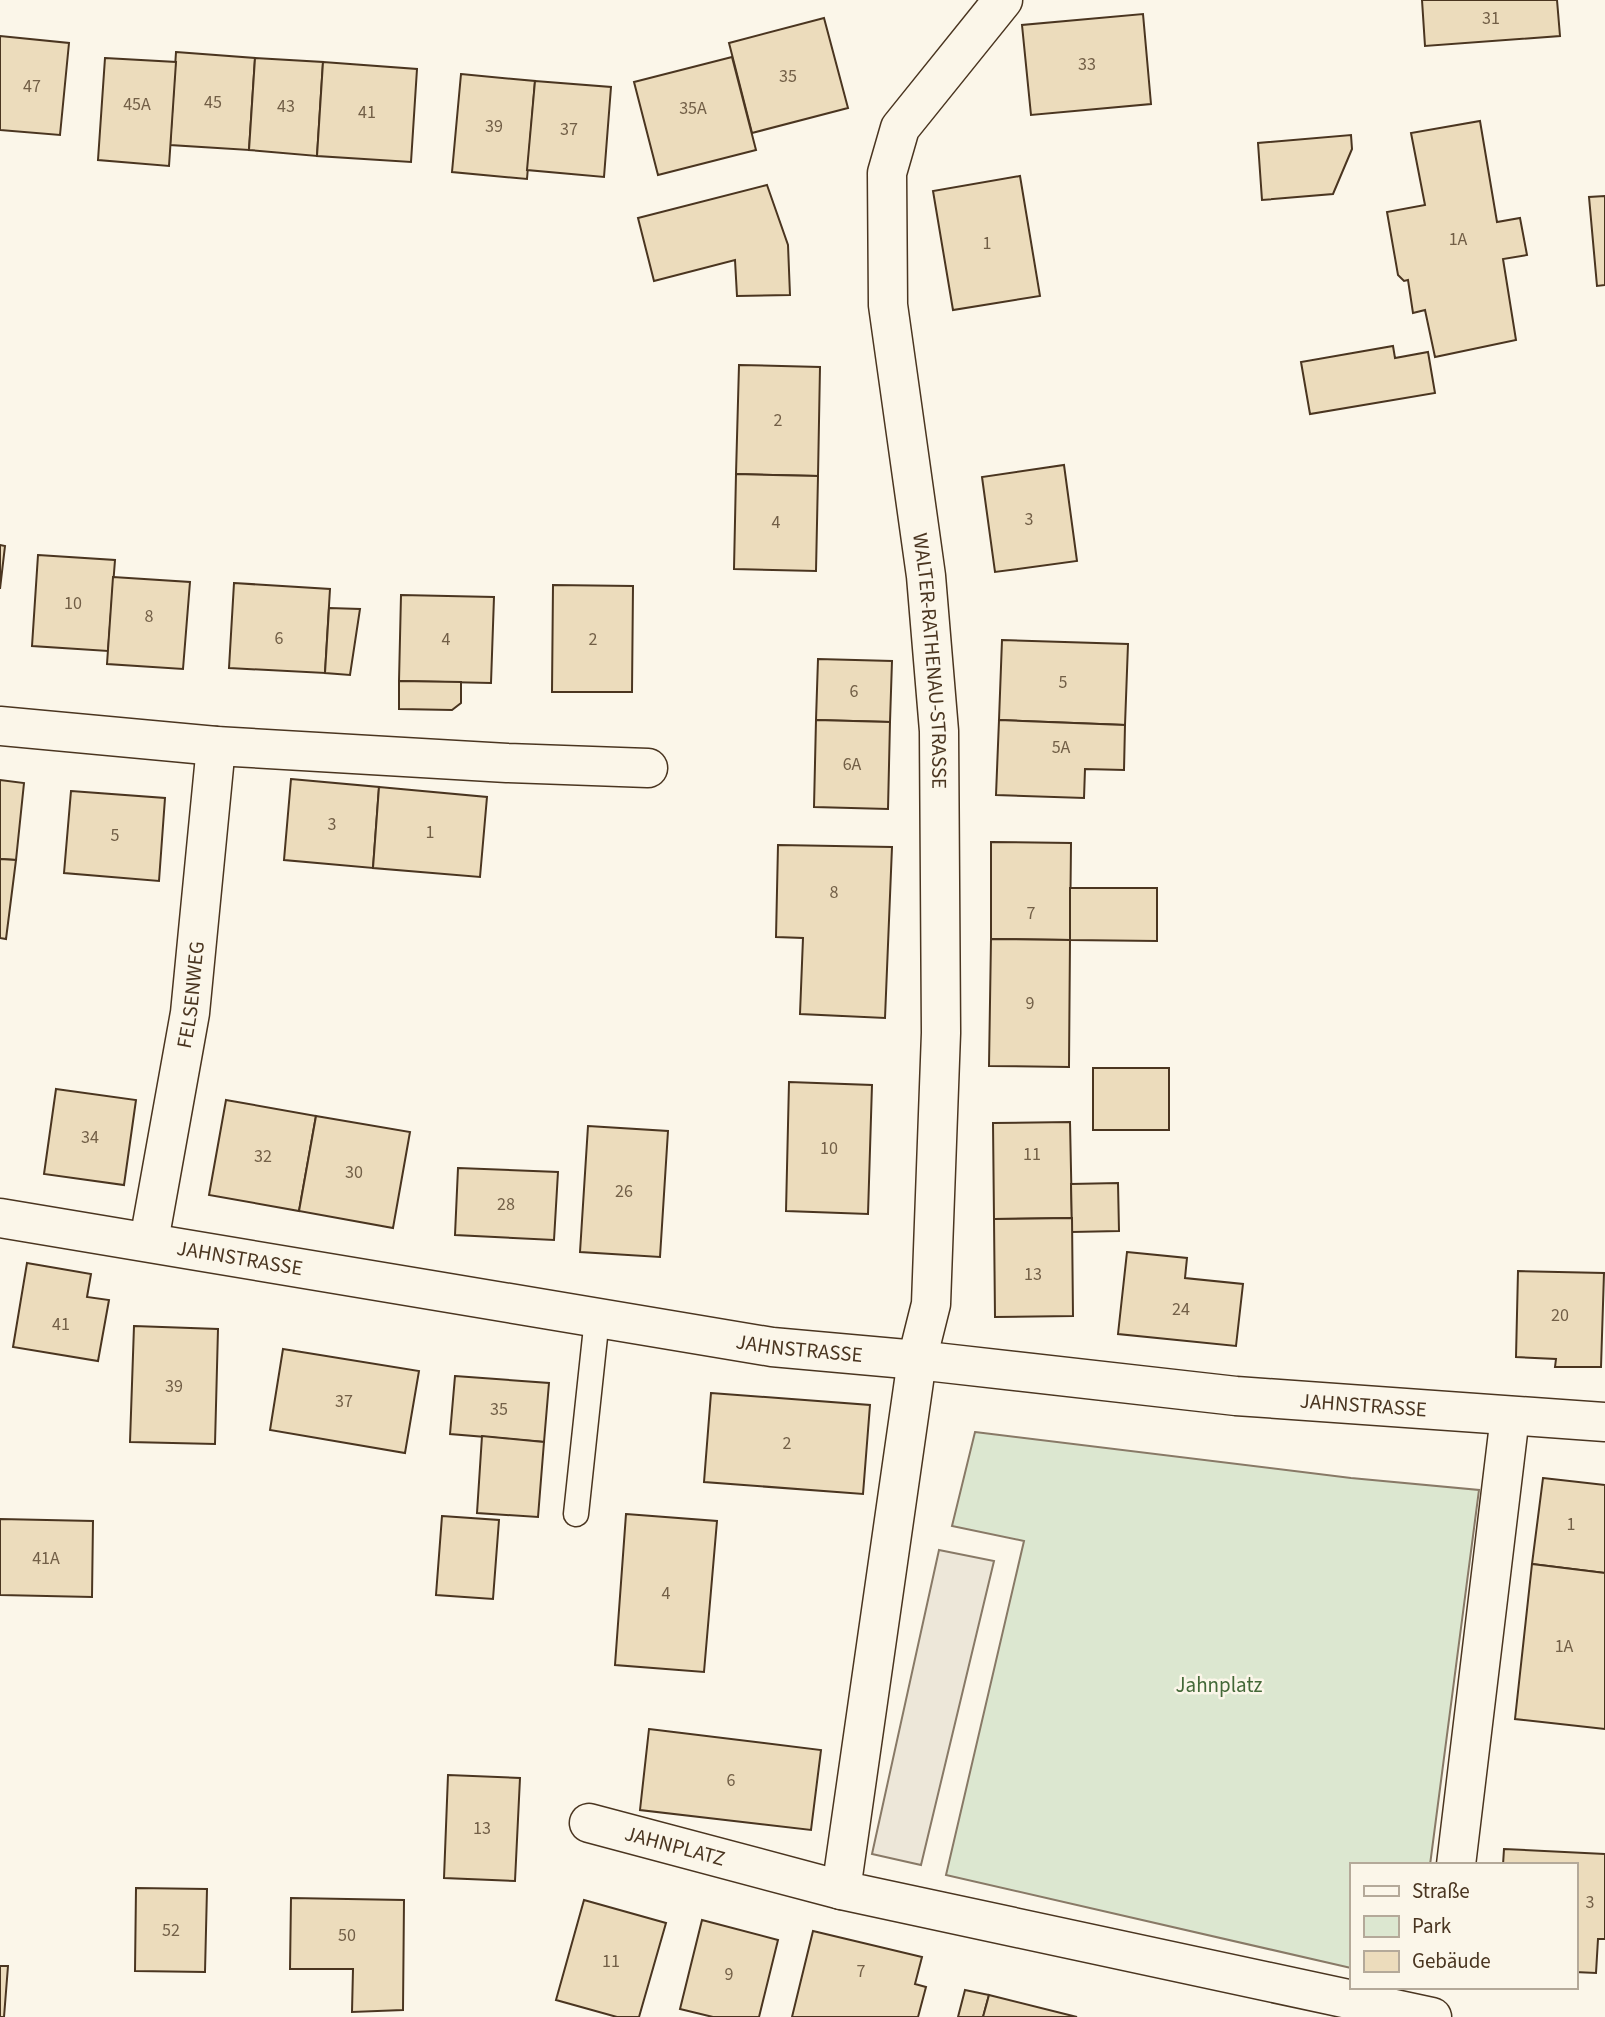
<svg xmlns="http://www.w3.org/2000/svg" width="1605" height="2017" viewBox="0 0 1605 2017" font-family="'Source Sans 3',sans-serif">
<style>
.green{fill:#dce7d0;stroke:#887966;stroke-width:2}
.parking{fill:#ede7d9;stroke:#887966;stroke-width:2}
.building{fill:#ecdcbc;stroke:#4a3520;stroke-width:2}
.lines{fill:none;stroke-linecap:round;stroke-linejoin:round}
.service-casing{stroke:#4a3520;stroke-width:27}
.minor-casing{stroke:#4a3520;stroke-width:41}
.service{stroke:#fbf6e9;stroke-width:24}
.minor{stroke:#fbf6e9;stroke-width:38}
.labels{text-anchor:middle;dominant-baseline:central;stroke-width:5;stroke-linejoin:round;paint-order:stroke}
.number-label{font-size:18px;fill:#725f47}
.street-label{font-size:21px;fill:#4a3520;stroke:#fbf6e9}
.park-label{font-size:21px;fill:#436837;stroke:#fbf6e9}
</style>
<rect width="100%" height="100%" fill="#fbf6e9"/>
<polygon class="green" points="975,1432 1351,1478 1479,1490 1430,1865 1351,1865 1351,1968 946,1875 1024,1541 952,1526"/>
<polygon class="parking" points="939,1550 994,1561 921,1865 872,1854"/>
<g class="building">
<polygon points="1422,0 1557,0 1560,36 1425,46"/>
<polygon points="1143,14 1151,104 1031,115 1022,25"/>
<polygon points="824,18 848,108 752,133 729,43"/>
<polygon points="0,36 69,43 60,135 0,130"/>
<polygon points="176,52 255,58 249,150 170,145"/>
<polygon points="732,57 756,150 658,175 634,82"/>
<polygon points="105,58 176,62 169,166 98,160"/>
<polygon points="255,58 323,62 317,156 249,150"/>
<polygon points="323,62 417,69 411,162 317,156"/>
<polygon points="461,74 535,81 527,179 452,172"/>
<polygon points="535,81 611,87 604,177 527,170"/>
<polygon points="1480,121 1497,222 1520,218 1527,255 1503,259 1516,340 1435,357 1425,310 1413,313 1408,280 1404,281 1398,275 1387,212 1425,205 1411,133"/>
<polygon points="1351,135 1352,149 1333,194 1262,200 1258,143"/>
<polygon points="1020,176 1040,296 953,310 933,191"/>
<polygon points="767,185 788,245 790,295 737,296 735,260 654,281 638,218"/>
<polygon points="1605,196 1605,285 1597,286 1589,197"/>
<polygon points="1393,346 1395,358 1428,352 1435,393 1310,414 1301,362"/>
<polygon points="739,365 820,367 818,476 736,474"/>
<polygon points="1064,465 1077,561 995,572 982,477"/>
<polygon points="736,474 818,476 816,571 734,569"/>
<polygon points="0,545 5,546 0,589"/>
<polygon points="38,555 115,560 108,651 32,646"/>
<polygon points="113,577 190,582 183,669 107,664"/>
<polygon points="234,583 330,589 325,673 229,668"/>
<polygon points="553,585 633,586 632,692 552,692"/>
<polygon points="401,595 494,597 491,683 399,681"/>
<polygon points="329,608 360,609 350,675 325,673"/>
<polygon points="1002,640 1128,644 1125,725 999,720"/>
<polygon points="818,659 892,661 890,722 816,720"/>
<polygon points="399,681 461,682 461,703 452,710 399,709"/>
<polygon points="816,720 890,722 888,809 814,807"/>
<polygon points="999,720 1125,725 1124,770 1085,769 1084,798 996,795"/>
<polygon points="291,779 379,787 373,868 284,860"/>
<polygon points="0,780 24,783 16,860 0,859"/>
<polygon points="379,787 487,797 480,877 373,868"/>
<polygon points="71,791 165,798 159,881 64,873"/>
<polygon points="991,842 1071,843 1070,940 991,939"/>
<polygon points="778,845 892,847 885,1018 800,1014 803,938 776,937"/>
<polygon points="0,859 16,860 6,939 0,938"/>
<polygon points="1070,888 1157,888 1157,941 1070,940"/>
<polygon points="991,939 1070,940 1069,1067 989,1066"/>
<rect x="1093" y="1068" width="76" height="62"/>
<polygon points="789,1082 872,1085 868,1214 786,1211"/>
<polygon points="56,1089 136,1100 124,1185 44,1174"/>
<polygon points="226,1100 316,1116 299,1211 209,1195"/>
<polygon points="316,1116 410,1132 393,1228 299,1211"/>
<polygon points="1070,1122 1072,1218 994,1219 993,1123"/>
<polygon points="588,1126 668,1131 660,1257 580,1252"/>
<polygon points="458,1168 558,1172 554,1240 455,1235"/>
<polygon points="1118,1183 1119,1231 1072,1232 1071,1184"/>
<polygon points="1072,1218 1073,1316 995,1317 994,1219"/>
<polygon points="1127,1252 1187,1258 1185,1278 1243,1284 1236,1346 1118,1334"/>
<polygon points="27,1263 91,1274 87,1297 109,1300 98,1361 13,1347"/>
<polygon points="1518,1271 1604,1273 1601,1367 1555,1367 1556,1359 1516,1357"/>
<polygon points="134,1326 218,1329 215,1444 130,1442"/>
<polygon points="283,1349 419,1371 405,1453 270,1430"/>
<polygon points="455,1376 549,1383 544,1442 450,1434"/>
<polygon points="711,1393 870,1405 863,1494 704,1482"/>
<polygon points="482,1436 544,1442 538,1517 477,1513"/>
<polygon points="1543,1478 1605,1485 1605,1573 1532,1564"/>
<polygon points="626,1514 717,1521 704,1672 615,1665"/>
<polygon points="442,1516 499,1520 493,1599 436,1595"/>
<polygon points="0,1519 93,1521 92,1597 0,1595"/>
<polygon points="1532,1564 1605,1573 1605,1729 1515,1719"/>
<polygon points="649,1729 821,1750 811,1830 640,1810"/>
<polygon points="448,1775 520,1778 515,1881 444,1878"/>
<polygon points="1504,1849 1605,1854 1605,1939 1598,1939 1596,1973 1575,1972 1575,1865 1503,1865"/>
<polygon points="136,1888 207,1889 205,1972 135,1971"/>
<polygon points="291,1898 404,1900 403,2010 352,2012 353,1969 290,1969"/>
<polygon points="584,1900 666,1923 639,2017 617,2017 556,2000"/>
<polygon points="702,1920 778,1940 759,2017 713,2017 680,2009"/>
<polygon points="813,1931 922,1957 915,1984 926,1987 918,2017 792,2017"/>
<polygon points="0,1966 8,1966 4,2017 0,2017"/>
<polygon points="965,1990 989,1995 983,2017 958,2017"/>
<polygon points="989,1995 1077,2017 983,2017"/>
</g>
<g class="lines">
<defs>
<polyline id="service" points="576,1514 597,1318"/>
<g id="minor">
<path id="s1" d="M1003 0 900 128 887 173 888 305 926 576 939 731 941 1033 931 1304 917 1360 841 1890 1432 2017"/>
<polyline points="0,726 216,746 507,763 648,768"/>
<path id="s2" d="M0 1218 772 1347 917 1360 1236 1396 1605 1422"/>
<path id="s3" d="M149 1241 190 1013 216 746"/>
<path id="s4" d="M589 1823 841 1890"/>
<polyline points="1456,1865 1510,1416"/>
</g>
</defs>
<use href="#service" class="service-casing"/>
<use href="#minor" class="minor-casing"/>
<use href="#service" class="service"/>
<use href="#minor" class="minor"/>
</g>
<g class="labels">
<g class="number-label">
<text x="1491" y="18">31</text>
<text x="1087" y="64">33</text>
<text x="788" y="76">35</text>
<text x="32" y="86">47</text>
<text x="213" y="102">45</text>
<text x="137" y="104">45A</text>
<text x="286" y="106">43</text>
<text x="693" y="108">35A</text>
<text x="367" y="112">41</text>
<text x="494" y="126">39</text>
<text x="569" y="129">37</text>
<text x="1458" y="239">1A</text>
<text x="987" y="243">1</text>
<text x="778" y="420">2</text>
<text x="1029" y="519">3</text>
<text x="776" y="522">4</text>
<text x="73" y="603">10</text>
<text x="149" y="616">8</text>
<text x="279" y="638">6</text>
<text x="446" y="639">4</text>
<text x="593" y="639">2</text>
<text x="1063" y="682">5</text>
<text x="854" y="691">6</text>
<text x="1061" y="747">5A</text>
<text x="852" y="764">6A</text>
<text x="332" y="824">3</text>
<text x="430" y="832">1</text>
<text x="115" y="835">5</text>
<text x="834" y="892">8</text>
<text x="1031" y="913">7</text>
<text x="1030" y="1003">9</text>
<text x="90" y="1137">34</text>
<text x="829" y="1148">10</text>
<text x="1032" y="1154">11</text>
<text x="263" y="1156">32</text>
<text x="354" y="1172">30</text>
<text x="624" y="1191">26</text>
<text x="506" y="1204">28</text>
<text x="1033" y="1274">13</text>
<text x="1181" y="1309">24</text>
<text x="1560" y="1315">20</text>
<text x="61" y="1324">41</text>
<text x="174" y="1386">39</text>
<text x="344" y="1401">37</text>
<text x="499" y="1409">35</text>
<text x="787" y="1443">2</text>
<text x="1571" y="1524">1</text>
<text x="46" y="1558">41A</text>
<text x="666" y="1593">4</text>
<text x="1564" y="1646">1A</text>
<text x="731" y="1780">6</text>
<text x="482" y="1828">13</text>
<text x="1590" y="1902">3</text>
<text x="171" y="1930">52</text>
<text x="347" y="1935">50</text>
<text x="611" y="1961">11</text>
<text x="861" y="1971">7</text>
<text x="729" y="1974">9</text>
</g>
<g class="street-label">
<text stroke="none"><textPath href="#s1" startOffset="702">WALTER-RATHENAU-STRASSE</textPath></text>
<text stroke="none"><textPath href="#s3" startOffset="250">FELSENWEG</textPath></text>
<text stroke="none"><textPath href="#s2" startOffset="243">JAHNSTRASSE</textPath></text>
<text stroke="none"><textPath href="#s2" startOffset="810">JAHNSTRASSE</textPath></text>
<text stroke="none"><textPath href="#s2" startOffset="1377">JAHNSTRASSE</textPath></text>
<text stroke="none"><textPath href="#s4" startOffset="89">JAHNPLATZ</textPath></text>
</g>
<g class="park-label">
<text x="1219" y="1685">Jahnplatz</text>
</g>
</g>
<rect x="1350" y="1863" width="228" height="126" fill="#fbf6e9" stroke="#b4a999" stroke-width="2"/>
<rect x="1364" y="1886" width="35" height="10" fill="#fbf6e9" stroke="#b4a999" stroke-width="2"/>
<text x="1412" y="1898" font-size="21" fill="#4a3520">Straße</text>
<rect x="1364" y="1916" width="35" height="21" fill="#dce7d0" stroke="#b4a999" stroke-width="2"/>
<text x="1412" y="1933" font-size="21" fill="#4a3520">Park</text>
<rect x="1364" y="1951" width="35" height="21" fill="#ecdcbc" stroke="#b4a999" stroke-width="2"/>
<text x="1412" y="1968" font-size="21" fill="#4a3520">Gebäude</text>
</svg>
